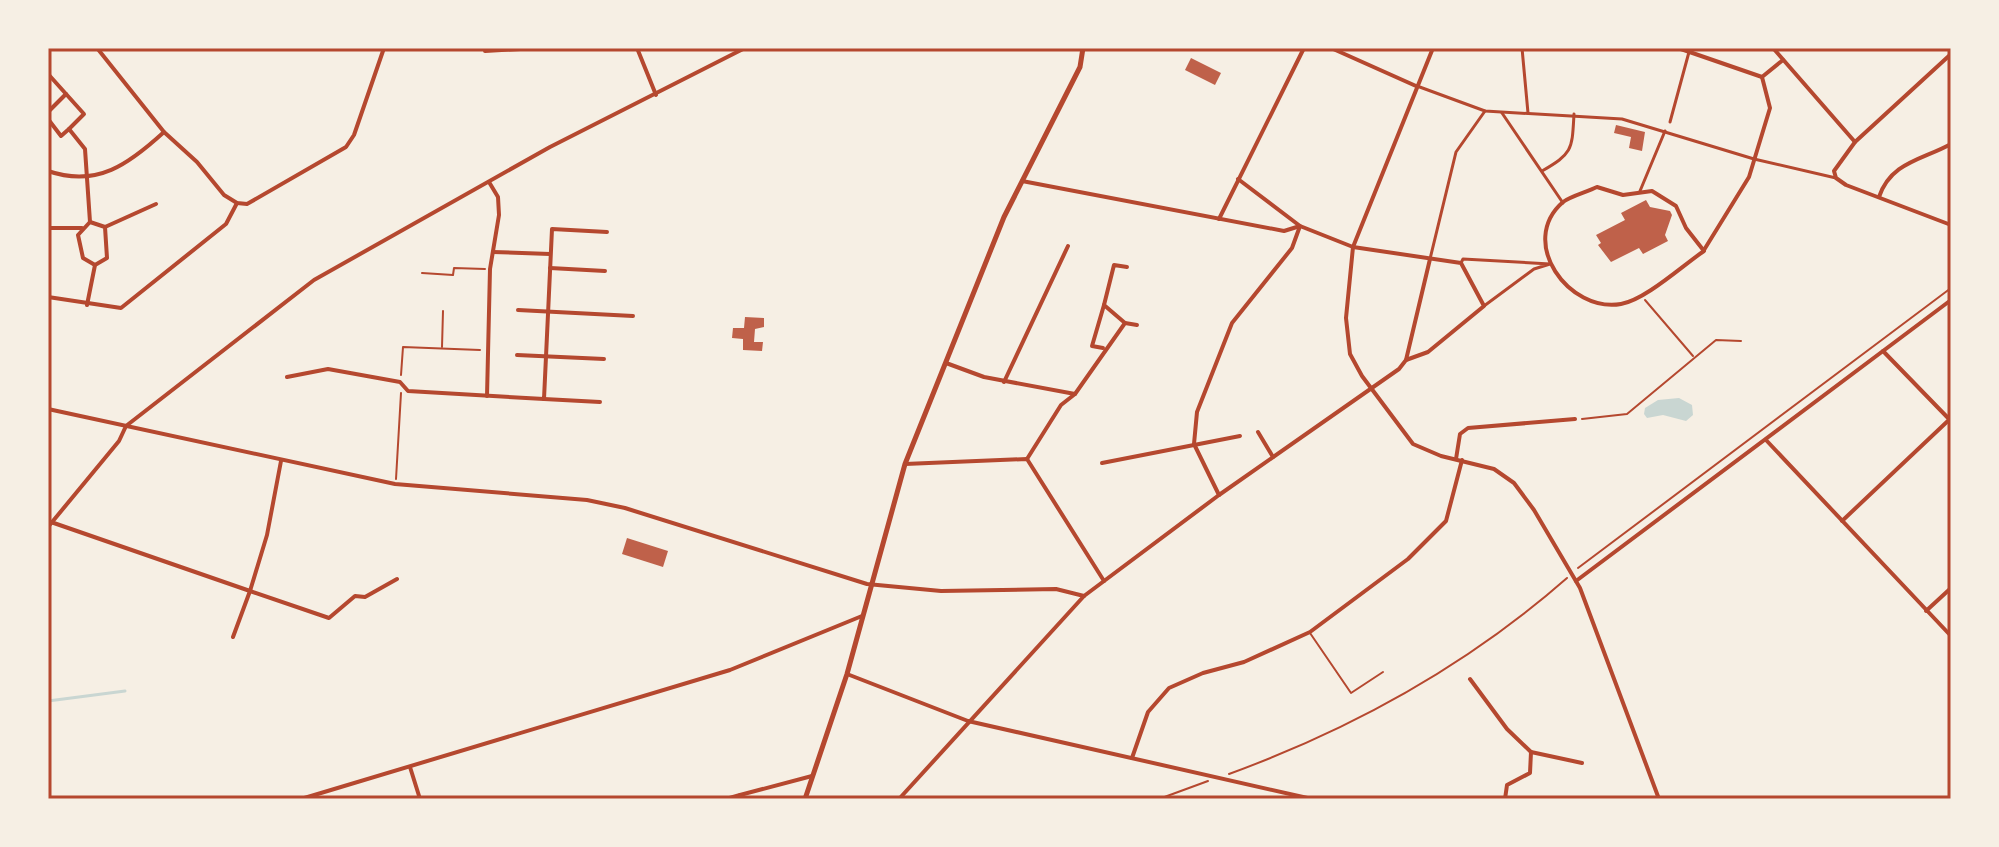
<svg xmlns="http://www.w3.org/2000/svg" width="1999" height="847" viewBox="0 0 1999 847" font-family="Poppins,sans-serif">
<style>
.water{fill:#c9d6d2}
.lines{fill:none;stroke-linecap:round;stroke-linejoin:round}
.stream{stroke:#c9d6d2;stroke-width:3}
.building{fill:#bf614a}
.path{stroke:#b5482f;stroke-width:2}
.service{stroke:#b5482f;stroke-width:2}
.pedestrian{stroke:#b5482f;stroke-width:3}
.minor{stroke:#b5482f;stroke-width:4}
.tertiary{stroke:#b5482f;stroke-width:5}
.neatline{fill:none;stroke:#b5482f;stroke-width:3}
</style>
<rect width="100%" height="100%" fill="#f6efe4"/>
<polygon class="water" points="1679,398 1692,405 1693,415 1686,421 1663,415 1647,418 1644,414 1645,408 1658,400"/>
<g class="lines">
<polyline class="stream" points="48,701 125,691"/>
</g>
<g class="building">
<polygon points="1191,58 1221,73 1215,85 1185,70"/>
<polygon points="1616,125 1645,132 1642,151 1629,148 1631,137 1614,133"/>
<polygon points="1646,200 1650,207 1670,211 1672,215 1665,235 1668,241 1643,254 1639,248 1611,262 1598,245 1601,243 1596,235 1625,220 1621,213"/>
<polygon points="745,317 764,318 764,327 755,329 754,342 763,342 762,351 743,350 743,339 732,338 733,328 744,328"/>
<polygon points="627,538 668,551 663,567 622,554"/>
</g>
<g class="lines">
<g class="path">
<polyline points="422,273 453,275 454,268 485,269"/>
<polyline points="1645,300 1693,356"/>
<polyline points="442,347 443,311"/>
<polyline points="401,375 403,347 480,350"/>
<polyline points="1582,419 1627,414 1716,340 1741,341"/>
<polyline points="396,479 401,393"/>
<polyline points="1578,568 1951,288"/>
<path d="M1229 774C1352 729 1468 665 1567 578"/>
<polyline points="1159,799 1208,781"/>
</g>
<polyline class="service" points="1310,633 1351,693 1383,672"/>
<g class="pedestrian">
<polyline points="1522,48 1528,113"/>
<polyline points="1417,86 1485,111 1622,119 1754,159 1836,178"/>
<polyline points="1502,113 1563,203"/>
<polyline points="1670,122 1689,52"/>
<path d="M1542 171C1573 153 1572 150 1574 114"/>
<polyline points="1640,191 1665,131"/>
<polyline points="1430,259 1456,152 1485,111"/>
<polyline points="1461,263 1463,259 1550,264 1534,269 1484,306"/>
</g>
<g class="minor">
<polyline points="97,48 164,132 197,162 224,195 237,203 247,204 346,147 354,135 384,48"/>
<polyline points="485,48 485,51 537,48"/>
<polyline points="637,48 656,95"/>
<polyline points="1331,48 1416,86"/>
<polyline points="1433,48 1353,247 1346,318 1350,354 1362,376 1413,444 1441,456 1494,469 1514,483 1534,510 1580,588 1659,799"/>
<polyline points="1678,48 1762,77"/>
<polyline points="1773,48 1855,142"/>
<polyline points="1951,54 1855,142 1834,171 1836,178 1846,185 1951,225"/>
<polyline points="49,75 84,114 69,129"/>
<polyline points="48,112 66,94"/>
<polyline points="48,119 61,136 69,129 85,149 90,222 105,227 107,258 95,265 87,305"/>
<path d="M48 171C97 188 129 164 164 132"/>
<path d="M1597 187 1623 195 1652 191 1676 206 1686 228 1704 251C1682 266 1645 300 1621 304 1569 313 1517 242 1563 202 1571 196 1587 192 1597 187Z"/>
<path d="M1879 197C1891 162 1922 160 1951 144"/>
<polyline points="1219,219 1304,48"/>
<polyline points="90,222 78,235 83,258 95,265"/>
<polyline points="105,227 156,204"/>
<polyline points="51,228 82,228"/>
<polyline points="1704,250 1749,177 1770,108 1762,77 1783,60"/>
<polyline points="493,252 550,254"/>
<polyline points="550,268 605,271"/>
<polyline points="48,297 121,308 226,224 237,203"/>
<polyline points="518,310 633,316"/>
<polyline points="1125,323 1104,305 1114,265 1127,267"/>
<polyline points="1103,348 1092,346 1104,305"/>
<polyline points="1883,351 1949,419"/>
<polyline points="517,355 604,359"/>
<polyline points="1406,360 1430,259"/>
<polyline points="946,363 984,377 1075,394"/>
<polyline points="287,377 328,369 400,382 408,391 544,399 552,229 607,232"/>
<polyline points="1004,382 1068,246"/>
<polyline points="487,396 490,269 499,215 498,197 489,182"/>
<polyline points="544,399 600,402"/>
<polyline points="48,409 395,484 587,500 625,508 867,584 941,591 1056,589 1084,596"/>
<polyline points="1258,432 1273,457"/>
<polyline points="1766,440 1951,636"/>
<polyline points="1027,459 1061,405 1075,394 1125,323 1137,325"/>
<polyline points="1456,459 1460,434 1468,428 1575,419"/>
<polyline points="1102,463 1240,436"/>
<polyline points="905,464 1027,459 1104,581"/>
<polyline points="1219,495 1194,444 1197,412 1232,323 1292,248 1300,226 1238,179"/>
<polyline points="48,521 250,591 267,535 281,461"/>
<polyline points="1842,521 1951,418"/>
<polyline points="48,527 119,441 126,426 314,280 550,147 745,48"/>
<polyline points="1576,581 1951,300"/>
<polyline points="1926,611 1951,588"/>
<polyline points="233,637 250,591 329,618 355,596 365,597 397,579"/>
<polyline points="847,674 968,721 1312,799"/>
<polyline points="1470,679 1507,729 1531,752"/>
<polyline points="1132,758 1148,712 1169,688 1203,673 1244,662 1310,632 1408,559 1446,521 1462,460"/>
<polyline points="410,767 420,799"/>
<polyline points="301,799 730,670 862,616"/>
<polyline points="726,799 740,795"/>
<polyline points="741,799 740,795 812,776"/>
<polyline points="899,799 1084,596 1219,495 1399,369 1406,360 1428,352 1484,306 1461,263 1353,247 1300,226 1284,231 1022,181"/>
<polyline points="1505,799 1507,785 1530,773 1531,752 1582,763"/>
</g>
<polyline class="tertiary" points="805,799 847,674 905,464 1004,217 1080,67 1083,48"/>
</g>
<rect width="1999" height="847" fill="none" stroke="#f6efe4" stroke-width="100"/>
<rect x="50" y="50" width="1899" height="747" class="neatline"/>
</svg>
